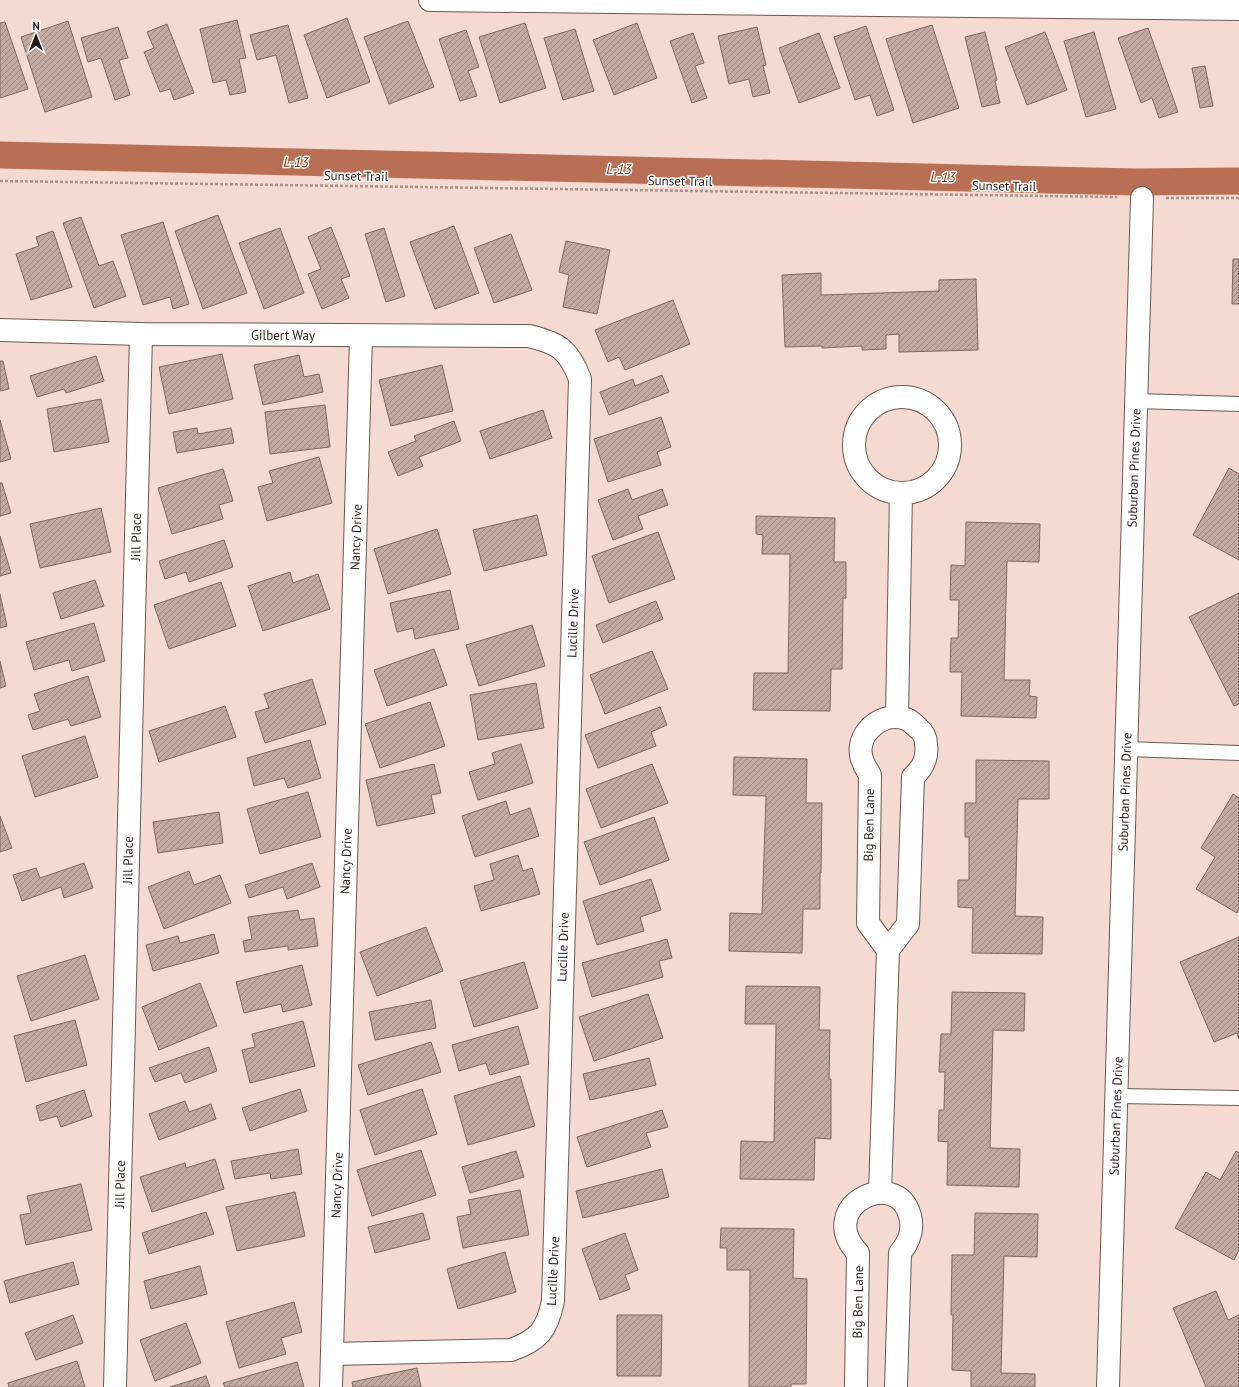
<svg xmlns="http://www.w3.org/2000/svg" width="1239" height="1387" viewBox="0 0 1239 1387" font-family="'PT Sans',sans-serif">
<style>
.lines{fill:none;stroke-linecap:round;stroke-linejoin:round}
.canal{stroke:#b86f54;stroke-width:27}
.building{fill:url(#building-hatch);stroke:#7e685f}
.lane-casing{stroke:#6d5850;stroke-width:16}
.street-casing{stroke:#6d5850;stroke-width:24}
.path{stroke:#a5928b;stroke-width:2.5;stroke-dasharray:3 2;stroke-linecap:butt}
.lane{stroke:#fff;stroke-width:14}
.street{stroke:#fff;stroke-width:22}
.labels{text-anchor:middle;dominant-baseline:central;stroke-width:3;stroke-linejoin:round;paint-order:stroke}
.street-label{font-size:13px;fill:#261d19;stroke:#fff}
.water-label{font-size:14px;font-style:italic;fill:#852d00;stroke:#fff}
</style>
<defs>
<pattern id="building-hatch" width="6" height="6" patternUnits="userSpaceOnUse"><rect width="6" height="6" fill="#c2aaa1"/><path d="M-1 1l2-2M0 6l6-6M5 7l2-2" fill="none" stroke="#9d8a82"/></pattern>
</defs>
<rect width="100%" height="100%" fill="#f4dad1"/>
<g class="lines">
<polyline class="canal" points="0,155 1136,182 1239,181"/>
</g>
<g class="building">
<polygon points="347,18 370,82 327,98 304,35"/>
<polygon points="237,20 246,58 239,59 246,92 230,95 226,80 213,83 200,29"/>
<polygon points="68,21 92,97 45,112 21,37"/>
<polygon points="408,21 434,87 389,104 364,37"/>
<polygon points="5,22 28,89 0,98 0,23"/>
<polygon points="525,23 546,88 500,103 479,37"/>
<polygon points="637,23 657,78 614,95 593,40"/>
<polygon points="167,24 194,93 174,100 170,89 160,92 144,52 154,48 147,32"/>
<polygon points="288,25 308,98 289,103 276,55 257,60 250,35"/>
<polygon points="932,25 959,108 913,123 886,39"/>
<polygon points="866,26 894,110 877,116 870,95 855,100 834,37"/>
<polygon points="118,27 128,58 119,60 130,95 115,100 101,58 88,62 81,38"/>
<polygon points="757,27 766,65 763,66 770,93 753,97 749,79 729,84 718,36"/>
<polygon points="1148,28 1178,112 1159,118 1152,98 1141,103 1118,38"/>
<polygon points="575,29 594,91 563,100 544,38"/>
<polygon points="466,30 479,67 468,71 477,96 460,101 439,39"/>
<polygon points="985,32 997,80 995,81 1000,103 982,107 965,37"/>
<polygon points="1045,32 1067,90 1027,105 1005,47"/>
<polygon points="1094,32 1116,109 1086,117 1064,41"/>
<polygon points="693,33 704,63 695,66 707,98 692,103 670,41"/>
<polygon points="819,33 840,88 799,103 779,48"/>
<polygon points="1205,66 1213,106 1200,108 1192,68"/>
<polygon points="218,215 247,293 203,309 175,231"/>
<polygon points="81,217 99,266 113,261 126,296 94,308 63,223"/>
<polygon points="163,222 189,304 173,309 170,297 143,305 121,235"/>
<polygon points="454,226 479,293 435,309 410,242"/>
<polygon points="331,227 350,276 341,279 349,298 322,309 308,274 321,269 308,237"/>
<polygon points="280,228 304,293 264,309 239,243"/>
<polygon points="384,228 405,296 386,302 365,234"/>
<polygon points="53,231 72,287 31,300 16,254 39,246 36,237"/>
<polygon points="511,234 532,290 494,303 474,248"/>
<polygon points="566,241 610,250 597,314 563,307 569,275 559,272"/>
<polygon points="1233,259 1239,259 1239,304 1232,304"/>
<polygon points="821,273 821,295 939,291 939,280 976,279 978,350 899,352 899,334 886,335 886,349 862,350 862,346 822,348 822,346 785,347 782,275"/>
<polygon points="673,300 690,344 625,370 619,357 608,362 595,330"/>
<polygon points="222,354 233,399 169,414 159,367"/>
<polygon points="299,355 304,377 319,374 323,392 263,405 254,365"/>
<polygon points="96,356 104,381 66,393 64,389 37,397 30,376"/>
<polygon points="0,361 3,361 9,389 0,391"/>
<polygon points="442,365 453,411 391,426 379,380"/>
<polygon points="662,375 669,392 609,415 600,392 633,379 635,386"/>
<polygon points="101,399 109,442 54,452 47,409"/>
<polygon points="325,405 330,447 270,454 265,412"/>
<polygon points="543,410 552,438 490,459 480,431"/>
<polygon points="661,417 671,447 657,452 661,465 608,482 594,439"/>
<polygon points="0,420 11,459 0,462"/>
<polygon points="454,421 461,441 419,457 423,466 398,476 388,452 416,441 414,436"/>
<polygon points="197,428 198,434 231,428 234,443 177,453 173,432"/>
<polygon points="319,457 332,503 267,521 258,487 273,483 269,471"/>
<polygon points="1229,468 1239,474 1239,560 1193,535"/>
<polygon points="223,469 233,501 219,505 223,519 172,534 158,488"/>
<polygon points="0,483 2,483 11,513 0,516"/>
<polygon points="628,489 632,500 662,489 668,505 638,516 643,529 613,540 598,500"/>
<polygon points="101,508 111,552 40,568 30,524"/>
<polygon points="537,515 547,555 484,571 473,530"/>
<polygon points="756,516 835,518 834,562 846,562 846,598 843,598 842,669 831,669 830,711 753,710 754,673 788,673 790,554 762,554 763,535 756,534"/>
<polygon points="966,522 1040,524 1039,562 1007,561 1004,680 1030,680 1029,696 1037,697 1036,718 961,716 962,672 950,672 951,638 958,638 959,600 950,600 951,565 965,566"/>
<polygon points="437,529 451,574 388,594 374,549"/>
<polygon points="658,532 675,579 609,603 592,556"/>
<polygon points="0,536 11,573 0,576"/>
<polygon points="224,540 233,567 189,582 186,572 165,579 159,561"/>
<polygon points="290,572 293,583 318,574 330,609 263,631 248,586"/>
<polygon points="95,580 104,606 61,619 53,593"/>
<polygon points="221,582 236,626 169,649 154,605"/>
<polygon points="450,590 459,629 415,639 413,628 397,632 390,603"/>
<polygon points="1239,593 1239,704 1234,706 1189,617"/>
<polygon points="0,594 7,626 0,628"/>
<polygon points="656,601 663,619 603,643 596,625"/>
<polygon points="94,623 105,661 72,671 69,660 34,670 26,642"/>
<polygon points="532,625 545,666 479,686 466,645"/>
<polygon points="434,649 447,685 387,706 374,670"/>
<polygon points="652,651 668,689 605,714 590,675"/>
<polygon points="0,661 6,686 0,688"/>
<polygon points="88,676 101,717 71,726 68,719 33,730 28,715 40,711 34,694"/>
<polygon points="312,679 326,724 265,743 255,712 269,708 264,694"/>
<polygon points="536,683 544,728 478,740 470,695"/>
<polygon points="430,702 445,746 380,768 365,724"/>
<polygon points="225,706 236,737 159,762 149,731"/>
<polygon points="660,707 667,725 651,732 656,746 598,768 585,735"/>
<polygon points="85,736 98,777 35,797 22,756"/>
<polygon points="310,740 321,778 288,788 284,778 254,786 247,758"/>
<polygon points="521,744 533,783 478,800 469,772 495,764 492,753"/>
<polygon points="734,757 807,759 806,803 822,803 821,873 820,873 820,909 803,909 802,953 729,951 730,913 762,914 766,796 733,795"/>
<polygon points="976,760 1049,761 1049,799 1018,799 1015,916 1043,917 1042,954 972,953 973,908 958,907 958,880 969,880 969,837 965,837 965,803 976,803"/>
<polygon points="434,764 441,793 431,795 435,813 377,826 366,780"/>
<polygon points="652,764 668,803 601,828 586,789"/>
<polygon points="308,792 321,837 260,854 247,809"/>
<polygon points="1233,794 1239,798 1239,909 1237,913 1196,889 1215,857 1201,848"/>
<polygon points="506,801 510,815 530,808 539,836 475,857 462,816"/>
<polygon points="219,812 223,843 158,853 153,822"/>
<polygon points="0,816 12,848 0,852"/>
<polygon points="654,817 669,860 600,885 584,842"/>
<polygon points="518,855 523,871 532,868 540,894 481,911 474,886 494,880 490,864"/>
<polygon points="84,863 93,888 64,898 61,887 22,901 13,875 36,868 40,878"/>
<polygon points="312,863 320,887 287,899 283,887 249,898 245,885"/>
<polygon points="189,871 194,885 220,875 231,903 164,929 148,887"/>
<polygon points="651,879 661,910 640,917 644,931 597,945 583,901"/>
<polygon points="298,910 300,920 314,918 318,946 288,950 288,946 245,952 243,941 252,939 248,917"/>
<polygon points="426,927 443,971 377,996 360,952"/>
<polygon points="214,934 219,953 153,971 146,945 178,936 180,943"/>
<polygon points="1239,937 1239,1039 1237,1033 1214,1042 1180,962"/>
<polygon points="667,939 672,958 659,961 663,977 592,997 582,963"/>
<polygon points="85,955 99,999 31,1021 17,976"/>
<polygon points="524,962 538,1008 474,1027 460,981"/>
<polygon points="302,965 312,1005 283,1012 281,1004 244,1013 236,982"/>
<polygon points="200,983 217,1026 159,1050 142,1007"/>
<polygon points="746,986 820,987 819,1030 830,1030 829,1079 831,1079 831,1139 815,1138 814,1180 740,1179 741,1141 774,1142 776,1024 745,1024"/>
<polygon points="952,992 1025,993 1024,1031 993,1030 990,1148 1020,1149 1019,1187 947,1185 948,1142 938,1141 939,1110 944,1110 945,1072 939,1072 941,1034 951,1034"/>
<polygon points="648,994 663,1038 594,1061 579,1017"/>
<polygon points="431,1000 436,1028 375,1040 369,1012"/>
<polygon points="75,1020 87,1065 26,1082 14,1036"/>
<polygon points="303,1021 315,1066 250,1083 242,1050 255,1047 252,1034"/>
<polygon points="518,1026 529,1064 490,1075 486,1063 459,1071 452,1045"/>
<polygon points="431,1042 441,1072 368,1095 358,1065"/>
<polygon points="209,1047 217,1071 185,1083 181,1073 155,1082 149,1068"/>
<polygon points="649,1058 656,1085 590,1100 583,1074"/>
<polygon points="520,1076 535,1126 468,1145 454,1096"/>
<polygon points="300,1089 307,1111 250,1131 242,1108"/>
<polygon points="422,1089 437,1134 375,1155 360,1110"/>
<polygon points="84,1090 92,1116 61,1127 57,1116 40,1121 36,1106"/>
<polygon points="185,1101 189,1112 211,1104 216,1119 159,1140 149,1114"/>
<polygon points="662,1110 668,1127 646,1133 651,1147 587,1167 577,1137"/>
<polygon points="298,1149 302,1174 271,1179 270,1173 235,1179 231,1161"/>
<polygon points="421,1150 436,1195 372,1216 357,1170"/>
<polygon points="516,1151 524,1177 470,1193 462,1167"/>
<polygon points="1236,1151 1239,1153 1239,1250 1234,1260 1175,1228 1206,1172 1220,1180"/>
<polygon points="215,1159 224,1189 152,1212 140,1177 185,1163 186,1168"/>
<polygon points="662,1169 669,1197 583,1218 576,1191"/>
<polygon points="81,1184 92,1230 26,1245 20,1215 31,1213 27,1196"/>
<polygon points="520,1190 529,1235 463,1248 457,1217 471,1214 468,1200"/>
<polygon points="295,1192 305,1236 237,1251 226,1207"/>
<polygon points="206,1212 214,1234 149,1254 142,1233"/>
<polygon points="423,1213 430,1239 375,1253 368,1227"/>
<polygon points="975,1213 1038,1214 1037,1257 1004,1256 1001,1373 1035,1374 1035,1387 971,1387 971,1371 952,1370 953,1315 951,1315 952,1255 974,1255"/>
<polygon points="721,1228 794,1229 793,1278 807,1279 806,1384 791,1384 791,1387 749,1387 750,1270 727,1270 727,1248 720,1248"/>
<polygon points="625,1233 638,1270 625,1275 630,1289 600,1300 582,1249"/>
<polygon points="505,1252 516,1292 458,1309 447,1269"/>
<polygon points="73,1262 79,1284 10,1303 4,1281"/>
<polygon points="200,1266 207,1294 151,1309 144,1281"/>
<polygon points="1216,1291 1228,1320 1239,1315 1239,1386 1238,1387 1206,1387 1173,1308"/>
<polygon points="294,1302 302,1332 281,1338 286,1354 239,1368 226,1322"/>
<polygon points="73,1315 83,1343 36,1360 25,1333"/>
<polygon points="617,1315 662,1315 661,1376 617,1376"/>
<polygon points="186,1323 201,1363 155,1381 140,1340"/>
<polygon points="77,1361 85,1387 9,1387 8,1383"/>
<polygon points="297,1362 304,1387 225,1387 223,1383"/>
<polygon points="417,1368 421,1387 353,1387 352,1382"/>
<polygon points="206,1376 210,1387 170,1387"/>
</g>
<g class="lines">
<defs>
<g id="lane">
<polyline points="1136,401 1239,404"/>
<polyline points="1127,749 1239,753"/>
<polyline points="1117,1096 1239,1098"/>
</g>
<g id="street">
<polyline points="430,0 1239,9"/>
<path d="M0 330 141 334 529 336C559 343 569 350 580 379L553 1301C547 1330 539 1340 511 1350L332 1354"/>
<circle cx="902" cy="445" r="48"/>
<polyline points="897,717 901,493"/>
<path d="M880 1193 888 950 908 924 913 777C923 768 928 758 926 744 926 738 923 732 918 728 915 725 911 721 906 719 884 711 857 731 861 755 862 763 866 768 870 775L868 923 888 950"/>
<polyline points="115,1387 141,334"/>
<polyline points="331,1387 361,336"/>
<path d="M856 1387 858 1253C814 1206 897 1166 910 1216 914 1231 909 1242 900 1253L896 1387"/>
<polyline points="1108,1387 1142,198"/>
</g>
</defs>
<use href="#lane" class="lane-casing"/>
<use href="#street" class="street-casing"/>
<g class="path">
<polyline points="0,181 1117,197"/>
<polyline points="1166,198 1239,198"/>
</g>
<use href="#lane" class="lane"/>
<use href="#street" class="street"/>
</g>
<g class="labels">
<g class="street-label">
<text transform="translate(356 176) rotate(1)">Sunset Trail</text>
<text transform="translate(680 181) rotate(1)">Sunset Trail</text>
<text transform="translate(1004 186) rotate(1)">Sunset Trail</text>
<text x="283" y="335">Gilbert Way</text>
<text transform="translate(1134 468) rotate(-88)">Suburban Pines Drive</text>
<text transform="translate(136 537) rotate(-89)">Jill Place</text>
<text transform="translate(356 537) rotate(-88)">Nancy Drive</text>
<text transform="translate(573 623) rotate(-88)">Lucille Drive</text>
<text transform="translate(1125 792) rotate(-88)">Suburban Pines Drive</text>
<text transform="translate(869 825) rotate(-89)">Big Ben Lane</text>
<text transform="translate(128 860) rotate(-89)">Jill Place</text>
<text transform="translate(346 861) rotate(-88)">Nancy Drive</text>
<text transform="translate(563 947) rotate(-88)">Lucille Drive</text>
<text transform="translate(1116 1116) rotate(-88)">Suburban Pines Drive</text>
<text transform="translate(120 1184) rotate(-89)">Jill Place</text>
<text transform="translate(337 1185) rotate(-88)">Nancy Drive</text>
<text transform="translate(553 1271) rotate(-87)">Lucille Drive</text>
<text transform="translate(858 1302) rotate(-89)">Big Ben Lane</text>
</g>
<g class="water-label">
<text transform="translate(296 162) rotate(1)">L-13</text>
<text transform="translate(619 169) rotate(1)">L-13</text>
<text transform="translate(943 177) rotate(1)">L-13</text>
</g>
</g>
<g transform="translate(36 36)" stroke="#ffffff" stroke-width="3" paint-order="stroke">
<path d="M0-3L7 15L0 10L-7 15Z" fill="#261d19"/>
<text y="-6" font-size="11" font-weight="bold" text-anchor="middle" fill="#261d19">N</text>
</g>
</svg>
